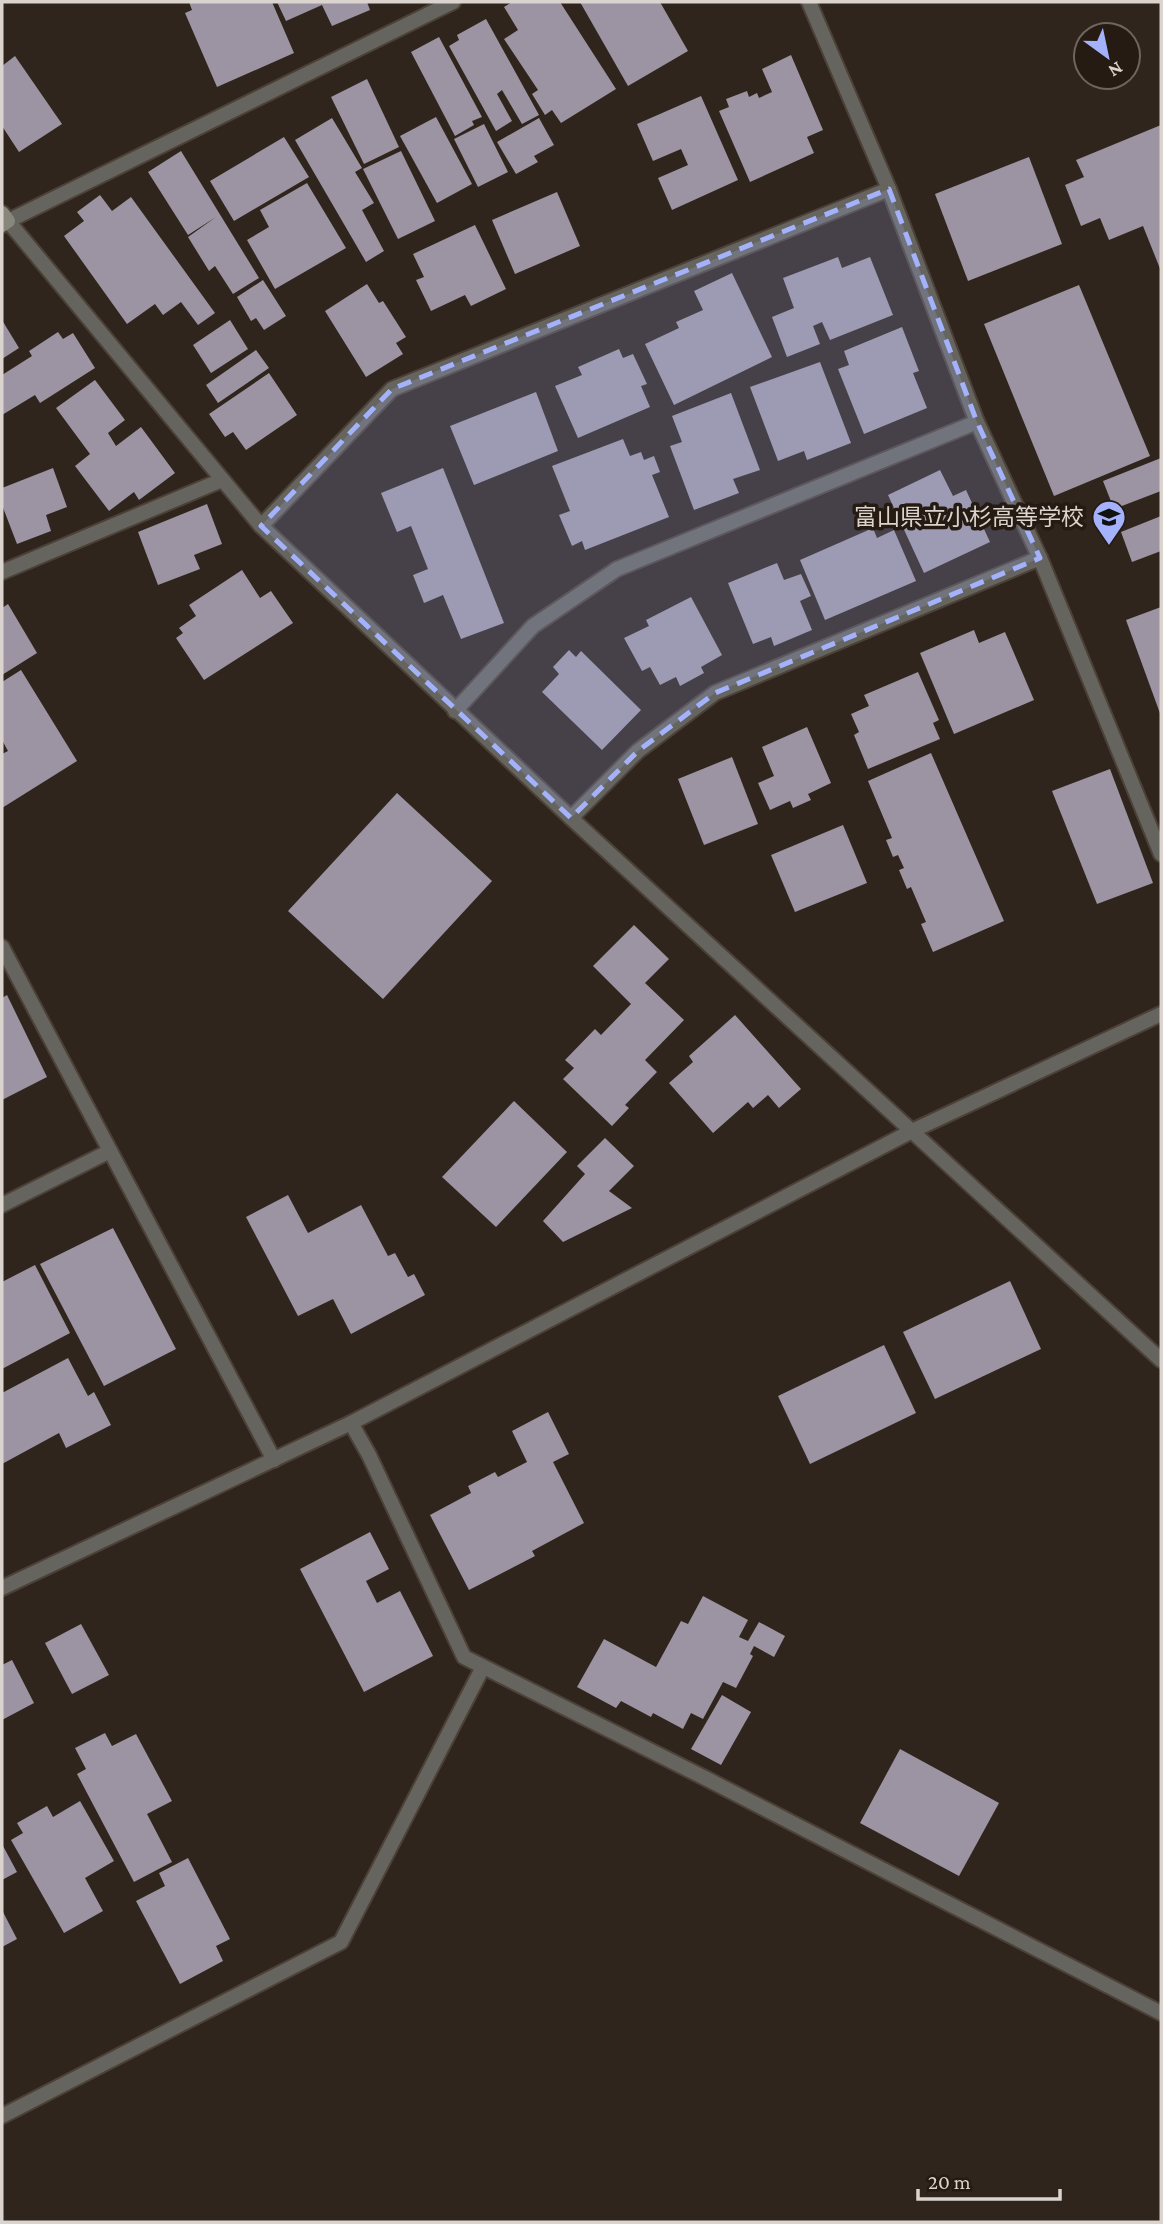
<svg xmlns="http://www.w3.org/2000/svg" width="1163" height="2224" viewBox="0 0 1163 2224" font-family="'Crimson Pro','Noto Sans JP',serif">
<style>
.building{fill:#9c94a2}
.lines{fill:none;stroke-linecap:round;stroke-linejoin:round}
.minor-casing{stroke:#4b4138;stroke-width:18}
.tertiary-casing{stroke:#4b4138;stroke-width:18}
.secondary-casing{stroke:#4b4138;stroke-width:18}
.minor{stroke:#66645e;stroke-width:14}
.tertiary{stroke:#66645e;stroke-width:14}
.secondary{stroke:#89877c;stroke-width:14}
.marked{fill:#a4b2fc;fill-opacity:0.2;stroke:#a4b2fc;stroke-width:5;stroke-dasharray:14 9;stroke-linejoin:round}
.labels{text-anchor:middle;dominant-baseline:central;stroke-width:7;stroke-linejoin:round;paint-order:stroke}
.poi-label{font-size:23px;fill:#dbd4ce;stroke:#251b13;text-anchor:end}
</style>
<rect width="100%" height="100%" fill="#2f251c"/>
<g class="building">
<polygon points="189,2 272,2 294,53 217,87 185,13 192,10"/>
<polygon points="277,2 367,2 370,10 332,26 322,5 286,21"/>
<polygon points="512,2 560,2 616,89 561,123 552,110 545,115 532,94 538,90 504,39 518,30 504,7"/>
<polygon points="580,2 660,2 688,51 628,86"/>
<polygon points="486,19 539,115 522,124 502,90 497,94 512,121 496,131 449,46 459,40 457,35"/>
<polygon points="439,37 482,117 472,121 474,125 455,136 411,52"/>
<polygon points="791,55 823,130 807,137 814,153 750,182 719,111 729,107 726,99 747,91 749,97 757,93 759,98 772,92 762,69"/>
<polygon points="15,56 62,124 19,152 2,126 2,66"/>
<polygon points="367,79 399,147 364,164 331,97"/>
<polygon points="701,96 738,180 672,210 658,178 688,165 681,149 653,161 637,124"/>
<polygon points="436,117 472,184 437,203 400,136"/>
<polygon points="332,118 362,168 355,172 374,203 362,210 384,251 366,262 295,140"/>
<polygon points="539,118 554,145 534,156 538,162 516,174 497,142"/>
<polygon points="484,124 508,172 478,187 454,139"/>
<polygon points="1161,125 1161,271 1143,226 1109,240 1100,218 1081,226 1065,185 1084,177 1076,160"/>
<polygon points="284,137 309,177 234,221 210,181"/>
<polygon points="181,151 259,278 233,294 215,266 209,271 188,237 216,217 188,235 148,172"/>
<polygon points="401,151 435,221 398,239 363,169"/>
<polygon points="1029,157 1062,244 968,281 935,194"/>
<polygon points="307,183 346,248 275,289 247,240 269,227 260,210"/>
<polygon points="557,192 580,246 515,274 492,220"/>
<polygon points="100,195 112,211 131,197 215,313 198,325 181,302 163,315 155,304 127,324 64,236 84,221 77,212"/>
<polygon points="475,225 506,289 471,306 465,295 431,311 416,280 424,277 413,254"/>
<polygon points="838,257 842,268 870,257 893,315 830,340 822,322 813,326 820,344 787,357 772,317 794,308 783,278"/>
<polygon points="732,273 772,357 674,405 645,344 679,328 676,322 703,310 694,291"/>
<polygon points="263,280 286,316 264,330 256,318 251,321 237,297"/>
<polygon points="367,284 379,303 383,301 406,337 396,343 403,354 366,377 325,311"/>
<polygon points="1079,285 1150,456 1054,496 984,324"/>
<polygon points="2,320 19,348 2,359"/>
<polygon points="230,320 248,349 211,373 193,345"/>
<polygon points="902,327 919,371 913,373 927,408 864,434 838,369 849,365 844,351"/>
<polygon points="58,332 63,339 73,333 95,368 40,403 35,395 2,415 2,375 32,356 29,351"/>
<polygon points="619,349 623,358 633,354 647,384 641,386 650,407 578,438 555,386 582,375 578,367"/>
<polygon points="256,350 269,368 218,403 206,385"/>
<polygon points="820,362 851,443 807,460 804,451 778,461 750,387"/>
<polygon points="269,373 297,415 246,450 233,432 225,437 209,414"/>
<polygon points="95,380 125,420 108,433 116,446 141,427 175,473 139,500 134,492 109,511 75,466 90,454 56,408"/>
<polygon points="536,392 558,451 474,485 450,426"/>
<polygon points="731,393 760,470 733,479 739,493 694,510 670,446 682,442 672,416"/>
<polygon points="623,439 630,456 641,452 644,460 654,456 660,472 652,475 669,517 585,550 582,541 572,546 559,515 570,511 552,466"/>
<polygon points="1161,458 1161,491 1114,509 1103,481"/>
<polygon points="53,468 67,507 46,515 51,531 17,544 2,505 2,488"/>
<polygon points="443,468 504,623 461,639 443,595 424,603 413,575 428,569 411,526 397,532 381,493"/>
<polygon points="940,470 953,496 966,490 990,542 924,573 888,495"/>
<polygon points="207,504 222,544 194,555 200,569 158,585 138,532"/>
<polygon points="1161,516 1161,551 1132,562 1121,532"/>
<polygon points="873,528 877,538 894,530 916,581 825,620 800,560"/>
<polygon points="777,563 784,580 801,574 811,596 800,601 812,630 774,646 771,637 753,644 728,583"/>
<polygon points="242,570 260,598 271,591 293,623 204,680 176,638 183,633 179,628 196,616 189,605"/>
<polygon points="691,597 722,655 701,667 704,673 680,686 676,677 660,685 650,667 642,671 624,638 649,626 646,620"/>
<polygon points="8,604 37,653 2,675 2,608"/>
<polygon points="1161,607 1161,716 1126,620"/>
<polygon points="974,630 979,643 1005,632 1034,700 954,734 920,653"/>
<polygon points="569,650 576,657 581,651 641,710 602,750 542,692 559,674 553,667"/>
<polygon points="21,670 77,761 2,808 2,754 8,751 2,740 2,682"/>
<polygon points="918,672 939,720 933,723 940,739 868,769 854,735 859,732 851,714 869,706 864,695"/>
<polygon points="807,727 831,783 808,794 811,800 793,808 790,801 770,810 758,783 774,776 762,747"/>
<polygon points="931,753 1004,921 933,952 921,924 926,922 911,887 907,889 899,870 904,868 898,855 893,857 886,840 892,838 868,781"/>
<polygon points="732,757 758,824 704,845 678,779"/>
<polygon points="1110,769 1153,883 1097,904 1052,791"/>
<polygon points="397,793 492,881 383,999 288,911"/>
<polygon points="843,825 867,883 795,912 771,855"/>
<polygon points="634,925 669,959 645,983 684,1020 645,1060 657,1072 625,1105 629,1108 612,1126 563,1079 574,1068 565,1060 595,1029 601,1035 631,1004 593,966"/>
<polygon points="7,995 47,1077 2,1100 2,998"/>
<polygon points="735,1015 801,1089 779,1108 768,1095 753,1108 748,1102 713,1133 669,1083 693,1062 689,1056"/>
<polygon points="514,1101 567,1152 496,1227 442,1177"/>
<polygon points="605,1138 634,1166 609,1191 632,1208 563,1242 543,1221 585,1174 577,1166"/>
<polygon points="288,1195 308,1233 361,1205 388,1256 395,1253 408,1277 414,1274 425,1295 351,1334 333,1299 298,1316 246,1217"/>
<polygon points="113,1228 176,1349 104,1386 40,1264"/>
<polygon points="35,1265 70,1333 2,1369 2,1282"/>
<polygon points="1010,1281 1041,1349 935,1399 903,1332"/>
<polygon points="884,1345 916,1413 810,1464 778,1396"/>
<polygon points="68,1358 88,1396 94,1392 111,1425 66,1448 59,1433 2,1464 2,1393"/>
<polygon points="548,1412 569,1454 553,1462 584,1523 532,1551 535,1556 469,1590 430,1515 471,1493 468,1486 495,1472 498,1477 527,1462 512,1431"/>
<polygon points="370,1532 389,1569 366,1581 377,1603 400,1591 433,1656 364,1692 300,1569"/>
<polygon points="703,1596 748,1620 739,1637 748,1641 759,1622 785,1636 774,1657 754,1646 750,1654 753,1656 736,1688 723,1682 703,1719 691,1713 683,1729 653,1713 651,1717 621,1701 616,1708 577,1687 604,1639 656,1667 681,1621 688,1624"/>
<polygon points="81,1624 109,1675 72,1694 45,1643"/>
<polygon points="12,1660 34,1703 2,1720 2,1665"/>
<polygon points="722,1695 751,1712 721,1765 691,1749"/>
<polygon points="105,1733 112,1746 136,1734 172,1801 147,1814 172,1862 134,1882 77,1774 86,1769 75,1748"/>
<polygon points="900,1749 999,1803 959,1876 860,1823"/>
<polygon points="80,1801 114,1861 85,1878 103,1911 64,1933 11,1840 23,1833 17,1823 47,1806 53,1817"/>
<polygon points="2,1844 17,1872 2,1880"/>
<polygon points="188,1858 230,1939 216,1946 223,1961 180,1984 136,1901 165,1886 159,1873"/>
<polygon points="2,1910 17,1939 2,1947"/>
</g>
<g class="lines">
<defs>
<g id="minor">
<polyline points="809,2 889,189 977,422 1040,558 1161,854"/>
<polyline points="8,221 453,2"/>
<polyline points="261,526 392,389 889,189"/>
<polyline points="2,572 222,480"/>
<polyline points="455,711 533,626 617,569 977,422"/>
<polyline points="571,818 638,751 715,693 1040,558"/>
<polyline points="2,947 274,1460"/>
<polyline points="2,1205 110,1151"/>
<polyline points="351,1423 369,1455 464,1657 705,1778 1161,2013"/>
<polyline points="2,2116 341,1942 483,1667"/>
</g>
<g id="tertiary">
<polyline points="8,221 261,526 571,818 1161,1360"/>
<polyline points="2,1588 351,1423 912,1131 1161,1014"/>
</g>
<polyline id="secondary" points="2,213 8,221 2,225"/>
</defs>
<use href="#minor" class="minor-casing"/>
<use href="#tertiary" class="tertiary-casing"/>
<use href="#secondary" class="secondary-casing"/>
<use href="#minor" class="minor"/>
<use href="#tertiary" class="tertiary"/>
<use href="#secondary" class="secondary"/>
</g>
<path class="marked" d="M889 189 977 422 1040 558 715 693 638 751 571 818 261 526 392 389Z"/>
<defs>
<symbol id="school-pin" viewBox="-11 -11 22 30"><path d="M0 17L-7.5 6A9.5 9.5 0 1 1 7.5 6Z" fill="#a4b2fc" stroke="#251b13"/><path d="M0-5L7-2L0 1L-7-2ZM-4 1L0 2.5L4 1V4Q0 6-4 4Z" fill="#111"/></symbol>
</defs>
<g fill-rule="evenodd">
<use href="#school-pin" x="1090" y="498" width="38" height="52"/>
</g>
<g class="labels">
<g class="poi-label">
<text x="1084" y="517">富山県立小杉高等学校</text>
</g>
</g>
<rect width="1163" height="2224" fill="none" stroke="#dbd4ce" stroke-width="7"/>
<g transform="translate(1107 56) rotate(147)"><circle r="33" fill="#251b13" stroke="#6e655e" stroke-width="2"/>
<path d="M0-5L12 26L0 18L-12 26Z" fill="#a4b2fc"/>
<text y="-10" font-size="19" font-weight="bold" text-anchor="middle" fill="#dbd4ce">N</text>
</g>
<path d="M918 2189v10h142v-10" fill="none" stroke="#dbd4ce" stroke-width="3.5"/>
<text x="928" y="2189" font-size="21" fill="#dbd4ce" stroke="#251b13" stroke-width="5" paint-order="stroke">20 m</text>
</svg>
